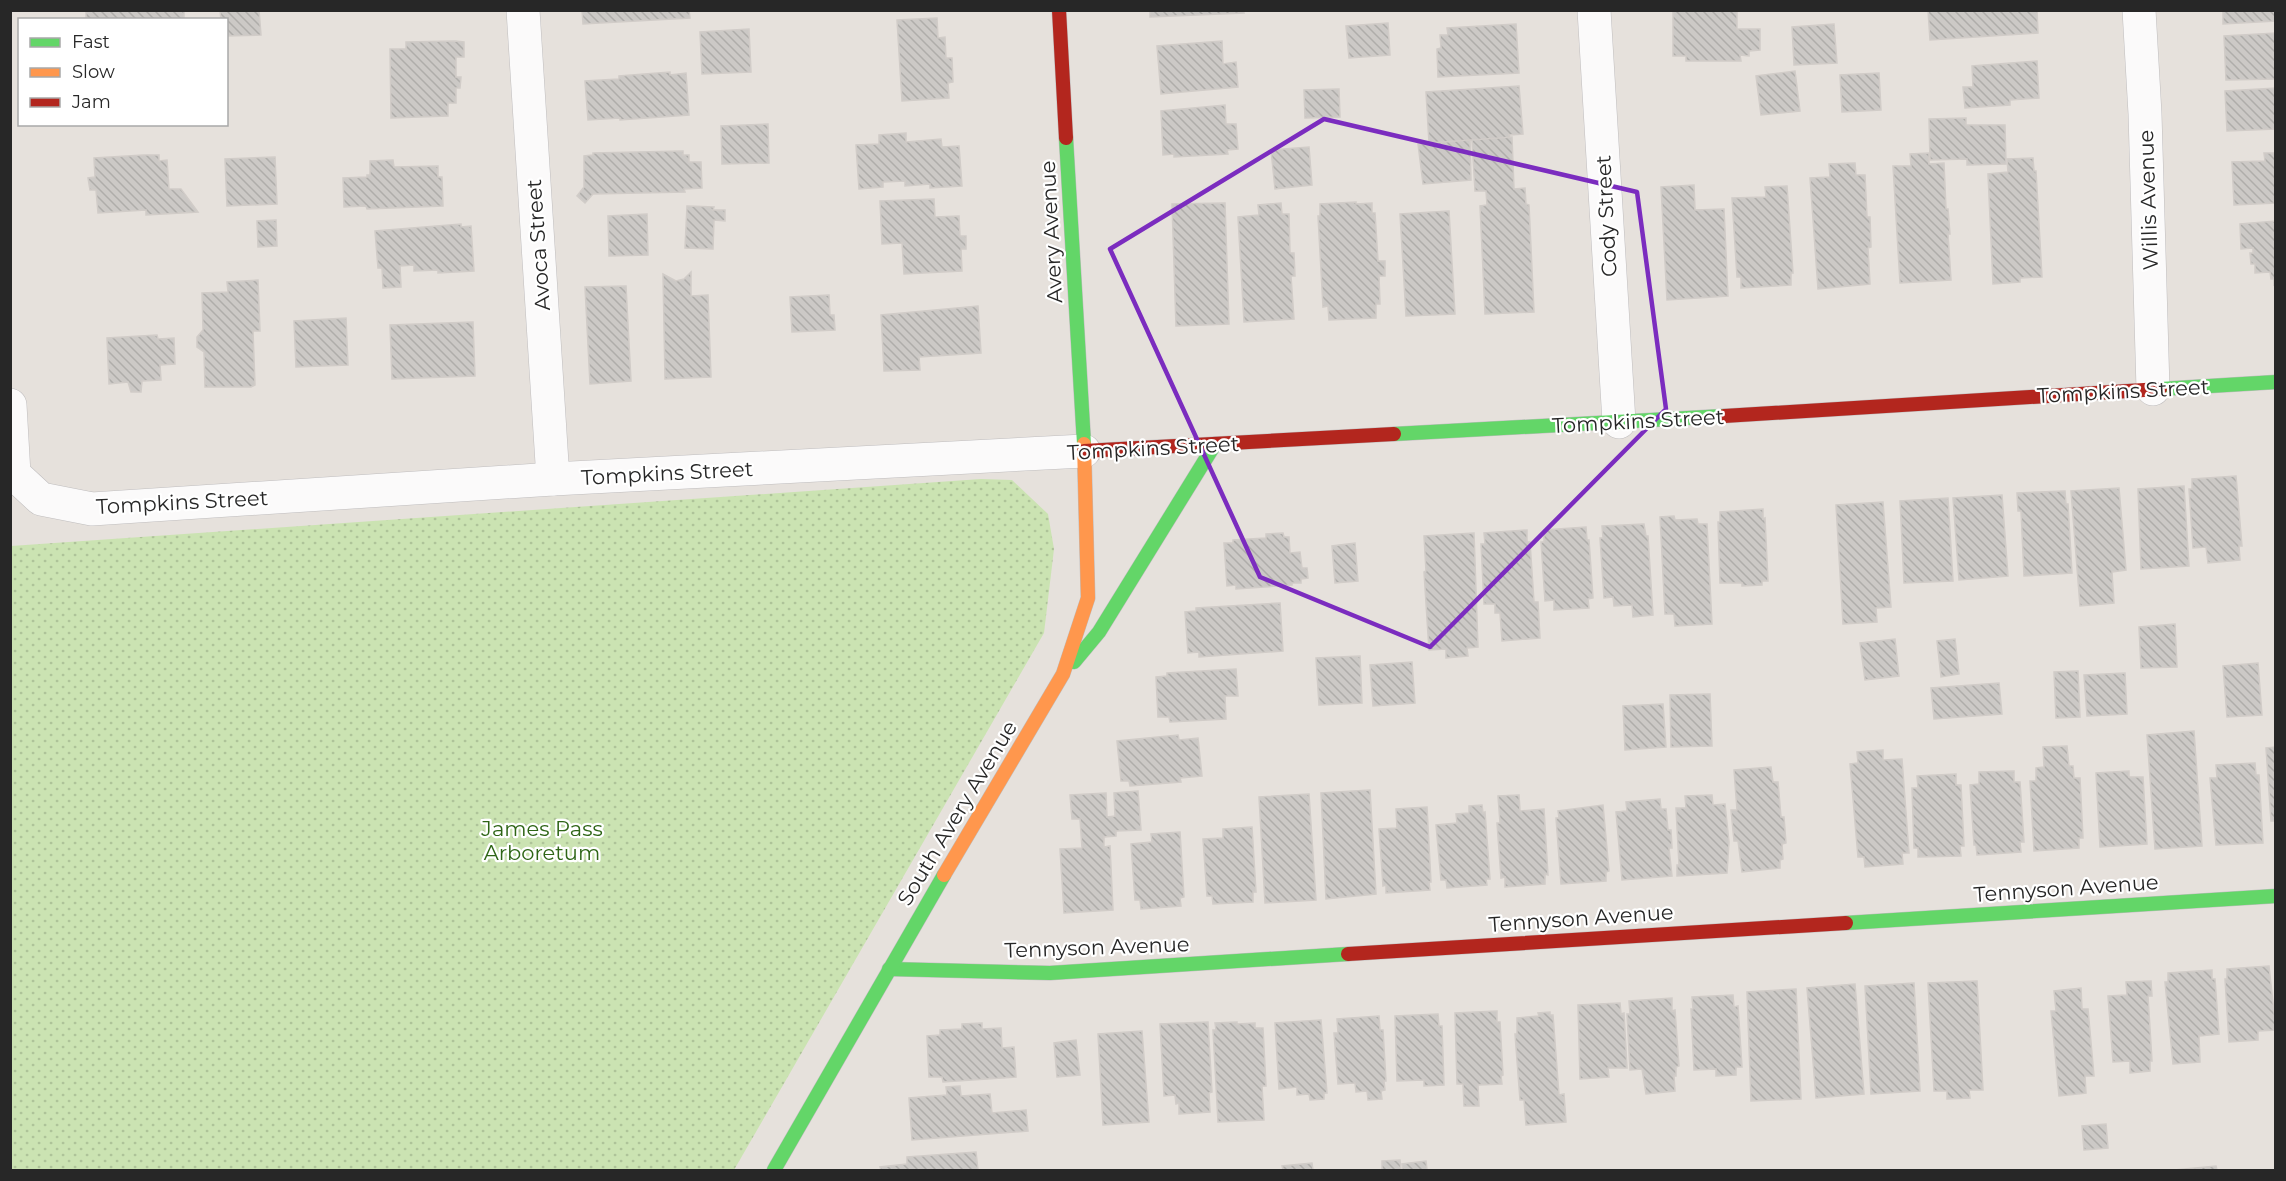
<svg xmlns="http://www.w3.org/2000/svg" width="2286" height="1181" viewBox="0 0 2286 1181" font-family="Montserrat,sans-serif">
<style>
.garden{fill:url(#garden-dots)}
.building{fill:url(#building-back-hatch);stroke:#d1ccc8;stroke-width:1.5}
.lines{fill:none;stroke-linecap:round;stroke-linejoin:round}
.street-casing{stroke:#bfbdbe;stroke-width:34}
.fast-casing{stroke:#bfbdbe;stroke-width:15}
.slow-casing{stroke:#bfbdbe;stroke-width:15}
.jam-casing{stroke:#bfbdbe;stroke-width:15}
.street{stroke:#fbfafa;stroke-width:33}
.fast{stroke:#63d668;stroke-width:14}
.slow{stroke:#ff974d;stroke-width:14}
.jam{stroke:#b3261e;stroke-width:14}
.marked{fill:none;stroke:#7b2cbf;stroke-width:4.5;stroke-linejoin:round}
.labels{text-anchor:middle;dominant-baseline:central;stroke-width:4.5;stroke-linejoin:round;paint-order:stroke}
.street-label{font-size:21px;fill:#272727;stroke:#fff}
.park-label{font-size:21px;fill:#2e6516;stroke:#fff}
</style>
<defs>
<pattern id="garden-dots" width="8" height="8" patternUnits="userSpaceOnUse" patternTransform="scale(1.5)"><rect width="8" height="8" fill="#cbe3b2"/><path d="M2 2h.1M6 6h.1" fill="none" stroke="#aec399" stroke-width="1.8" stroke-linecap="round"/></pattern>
<pattern id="building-back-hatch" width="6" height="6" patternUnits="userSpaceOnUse" patternTransform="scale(1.5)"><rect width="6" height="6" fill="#ccc9c6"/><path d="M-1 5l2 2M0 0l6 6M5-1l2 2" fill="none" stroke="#afadaa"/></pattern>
</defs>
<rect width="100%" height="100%" fill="#e6e1dc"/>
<polygon class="garden" points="981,479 1012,480 1048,514 1054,549 1044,633 734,1170 11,1170 11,546"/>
<g class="building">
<rect x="86" y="10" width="98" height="10"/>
<polygon points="220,10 259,10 261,35 226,36 226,20 221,20"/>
<polygon points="582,10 689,10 690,18 583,24"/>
<polygon points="1150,10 1243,10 1244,13 1150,17"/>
<polygon points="1683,10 1737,10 1737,29 1760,29 1760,50 1749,51 1749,56 1740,55 1741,61 1686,61 1686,56 1673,56 1673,12"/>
<polygon points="1928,10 2037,10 2038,33 1930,40"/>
<polygon points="2223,10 2276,10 2276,21 2223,24"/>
<polygon points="937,18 938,38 945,37 946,58 952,58 953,82 948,83 949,98 902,101 897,20"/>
<polygon points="1388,23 1390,55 1349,58 1346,26"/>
<polygon points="1516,24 1519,73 1438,77 1437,49 1441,48 1440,35 1448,35 1447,28"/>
<polygon points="1834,24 1837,63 1794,65 1792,27"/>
<polygon points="749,29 751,72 702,74 700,32"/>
<polygon points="2276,33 2276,79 2226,80 2224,36"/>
<polygon points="455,41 464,42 464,57 456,57 456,77 461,77 460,88 456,88 456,103 448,103 448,116 391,118 390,49 406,49 406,42"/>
<polygon points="1222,41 1223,64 1236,62 1238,87 1161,94 1157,46"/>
<polygon points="2037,61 2039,98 2010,100 2010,105 1965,108 1963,87 1973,87 1972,66"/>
<polygon points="1795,71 1800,111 1761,115 1756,76"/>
<polygon points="670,72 670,75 686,73 689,115 620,120 620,118 588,120 585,81 619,79 619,76"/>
<polygon points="1879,73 1881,110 1842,112 1840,75"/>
<polygon points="1519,86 1523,134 1509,135 1510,138 1429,143 1426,92"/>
<polygon points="2276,88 2276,129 2227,131 2225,91"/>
<polygon points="1339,89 1340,117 1305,118 1304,90"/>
<polygon points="1225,105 1226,124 1236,124 1238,149 1227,150 1228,154 1174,157 1174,154 1163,155 1161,111"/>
<polygon points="1966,118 1966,125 2005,125 2006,164 1967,165 1967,159 1930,160 1929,119"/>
<polygon points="768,124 769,163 722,164 721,126"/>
<polygon points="906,133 906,142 941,139 942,147 959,146 962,186 930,188 930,184 905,186 905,181 883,182 883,187 859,189 856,145 879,144 879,135"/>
<polygon points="1512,137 1514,189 1525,188 1526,204 1529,205 1534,312 1485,314 1480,206 1487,205 1486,191 1475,191 1472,140"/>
<polygon points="1470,140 1471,180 1423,184 1418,144"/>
<polygon points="1309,147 1312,185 1275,189 1271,150"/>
<polygon points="683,151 683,155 689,155 689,162 701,162 702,188 684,189 685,192 593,194 585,203 577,196 584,187 584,156 593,155 593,153"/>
<polygon points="1929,153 1929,164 1944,163 1946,209 1948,209 1950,234 1948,234 1951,280 1900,283 1893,166 1911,166 1910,154"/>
<polygon points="2264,153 2276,153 2276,203 2234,205 2232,162 2265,161"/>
<polygon points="144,155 159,155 159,161 167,160 169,189 181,189 198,212 146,215 146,210 98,213 96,190 90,190 88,178 95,177 94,158"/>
<polygon points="275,157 277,204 227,206 225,159"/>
<polygon points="2033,158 2034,171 2036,171 2042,277 2020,278 2020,282 1993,284 1988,174 2008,172 2007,159"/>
<polygon points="393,160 394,167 438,166 438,177 442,177 443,206 367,209 366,206 344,207 343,178 367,177 367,175 370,175 370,161"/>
<polygon points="1855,163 1856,175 1865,175 1867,217 1870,217 1871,247 1868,248 1870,284 1818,289 1810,178 1830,177 1829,164"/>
<polygon points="1694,185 1695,210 1724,209 1728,296 1667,300 1661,187"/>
<polygon points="1787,186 1793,273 1791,273 1791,285 1741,288 1741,277 1737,277 1732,198 1766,197 1765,187"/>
<polygon points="934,199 935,217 959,216 960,236 966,236 966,249 961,249 962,271 904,274 902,243 882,244 880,201"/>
<polygon points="1356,202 1356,204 1372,203 1372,213 1375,213 1378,261 1385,261 1385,276 1379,276 1380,304 1376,304 1376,318 1329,320 1328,306 1323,307 1318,216 1320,216 1320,204"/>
<polygon points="1225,203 1229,324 1176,326 1172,204"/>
<polygon points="1281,203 1282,214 1289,214 1290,253 1294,253 1295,276 1291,276 1294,319 1244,322 1238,217 1259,215 1258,205"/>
<polygon points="687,206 714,207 713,210 725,210 725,221 714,220 713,249 685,248"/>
<polygon points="1449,211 1455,314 1406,316 1400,214"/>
<polygon points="647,214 648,255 609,256 608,216"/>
<polygon points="276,220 277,246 258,247 257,221"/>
<polygon points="2276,221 2276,284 2274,285 2274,279 2271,279 2270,272 2255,273 2255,264 2251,264 2250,253 2253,253 2253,248 2241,249 2240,224"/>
<polygon points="461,224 461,227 471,226 474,271 438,273 438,270 414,271 414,265 400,266 401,287 383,288 382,268 378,268 375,231"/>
<polygon points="691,272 691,296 708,295 711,377 665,379 663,274 676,281 684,279"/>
<polygon points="258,280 260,331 253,331 255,385 251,387 205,387 204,352 197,347 197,337 203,330 202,293 228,292 227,282"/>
<polygon points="626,286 631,381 590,384 585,287"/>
<polygon points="829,295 830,315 834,315 835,330 792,332 790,297"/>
<polygon points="978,306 981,353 919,357 920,370 884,371 881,315"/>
<polygon points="346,318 348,365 296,367 294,321"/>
<polygon points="473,322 475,376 392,379 390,325"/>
<polygon points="157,335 158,339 174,338 175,364 160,365 161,380 142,381 141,392 131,392 128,382 109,384 107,338"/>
<polygon points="2236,476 2242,546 2239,546 2240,560 2208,563 2206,547 2193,548 2189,489 2192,489 2192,479"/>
<polygon points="2184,486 2189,566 2141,569 2138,489"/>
<polygon points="2119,488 2126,570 2112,572 2114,603 2080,606 2071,491"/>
<polygon points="2065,491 2066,504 2068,504 2072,573 2024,576 2021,511 2018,511 2017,493"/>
<polygon points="2002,495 2008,576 1959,580 1953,498"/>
<polygon points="1948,498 1953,581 1904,583 1900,501"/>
<polygon points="1883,502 1891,607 1876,608 1877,622 1843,624 1836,505"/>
<polygon points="1763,509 1763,519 1765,518 1768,581 1762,581 1762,585 1742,586 1742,583 1720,583 1718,522 1720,522 1720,512"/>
<polygon points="1674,516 1675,520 1697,519 1698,524 1707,524 1712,624 1675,626 1674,614 1665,614 1660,517"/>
<polygon points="1644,524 1646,536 1648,536 1653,615 1633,617 1632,605 1614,606 1613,597 1604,598 1600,538 1603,538 1602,526"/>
<polygon points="1586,527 1587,540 1589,540 1593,598 1588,599 1589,608 1554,610 1554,600 1545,601 1541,542 1544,542 1544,530"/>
<polygon points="1527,530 1527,542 1530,542 1534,602 1538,602 1540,638 1502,641 1500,613 1495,613 1495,604 1484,604 1481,544 1485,544 1484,533"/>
<polygon points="1283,533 1284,537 1289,537 1290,553 1300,552 1302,568 1307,568 1308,578 1301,579 1301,583 1292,583 1292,585 1236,589 1236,585 1227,586 1224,543 1233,543 1233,540 1266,538 1266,534"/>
<polygon points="1474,533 1478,647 1467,648 1468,656 1446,658 1446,649 1429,650 1424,572 1426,571 1424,536"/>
<polygon points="1355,543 1358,581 1335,583 1332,546"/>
<polygon points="1280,603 1283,651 1199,657 1199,652 1188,653 1185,612 1196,611 1196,608"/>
<polygon points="2175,624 2177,667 2141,668 2139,627"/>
<polygon points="1895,639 1899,676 1865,680 1860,643"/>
<polygon points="1955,639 1959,674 1941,677 1937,641"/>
<polygon points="1360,656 1362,703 1319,705 1316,658"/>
<polygon points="1412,662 1415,703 1373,706 1370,665"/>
<polygon points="2258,663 2262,715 2227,717 2223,666"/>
<polygon points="1236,669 1238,696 1225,696 1226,719 1170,722 1169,717 1158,717 1156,677 1167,676 1167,673"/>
<polygon points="2078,671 2080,717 2056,718 2054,672"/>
<polygon points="2125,673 2127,714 2087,716 2084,675"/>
<polygon points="1999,683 2002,714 1934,719 1931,688"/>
<polygon points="1710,694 1712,746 1671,747 1670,695"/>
<polygon points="1663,704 1666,747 1625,750 1623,706"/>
<polygon points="2194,731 2202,846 2155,849 2147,735"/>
<polygon points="1178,735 1179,740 1198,738 1202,776 1180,778 1181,782 1130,786 1129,781 1121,781 1117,741"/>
<polygon points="2067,746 2069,766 2073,766 2074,778 2080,778 2083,838 2079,838 2079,848 2034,851 2030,781 2036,781 2036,768 2044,767 2043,747"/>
<polygon points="2276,747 2276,821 2271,821 2266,748"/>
<polygon points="1883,750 1883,760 1902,759 1909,853 1902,853 1903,864 1865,867 1864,857 1858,857 1850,764 1858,763 1857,752"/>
<polygon points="2255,763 2256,775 2259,775 2263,843 2216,845 2210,778 2217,778 2216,765"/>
<polygon points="1771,767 1773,782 1778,782 1781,817 1784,817 1786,843 1782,844 1783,859 1780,860 1780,868 1742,872 1738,841 1734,841 1731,810 1737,810 1734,770"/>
<polygon points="2014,771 2014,782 2020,782 2024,842 2020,842 2021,852 1977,855 1976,845 1974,845 1970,785 1979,784 1979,772"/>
<polygon points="2129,771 2129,777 2143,777 2147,844 2100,847 2096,773"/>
<polygon points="1956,774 1956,785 1961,785 1964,846 1960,846 1961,856 1918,857 1918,848 1914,848 1912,788 1918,788 1917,776"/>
<polygon points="1370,790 1376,894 1326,899 1321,793"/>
<polygon points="1138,791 1141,830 1116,831 1116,836 1104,837 1104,847 1110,846 1113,910 1064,913 1060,849 1082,848 1080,819 1072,819 1070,795 1106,793 1107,817 1115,816 1114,793"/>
<polygon points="1309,794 1316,900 1265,903 1259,797"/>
<polygon points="1519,795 1520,811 1544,809 1548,875 1545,874 1545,884 1505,887 1505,877 1501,878 1497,823 1500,823 1498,796"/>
<polygon points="1712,795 1713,805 1725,804 1729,842 1727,873 1677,876 1677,865 1679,865 1676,808 1686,808 1685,796"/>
<polygon points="1660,799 1661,809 1666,809 1668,830 1671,830 1672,848 1669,848 1672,876 1622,880 1616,812 1627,811 1626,802"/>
<polygon points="1482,805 1483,813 1485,812 1490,879 1486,879 1487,885 1447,888 1446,880 1441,880 1436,825 1457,823 1456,814 1469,813 1469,806"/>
<polygon points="1603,805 1609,871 1606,872 1606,881 1561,884 1556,818 1559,818 1558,811"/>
<polygon points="1427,807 1431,882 1429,882 1430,890 1386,893 1386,885 1383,886 1379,829 1397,828 1396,809"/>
<polygon points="1252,827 1256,892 1253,892 1253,902 1213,904 1212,896 1207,896 1203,839 1223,838 1223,829"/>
<polygon points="1180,832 1184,897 1180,898 1181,906 1141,909 1140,900 1135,900 1131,844 1152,842 1151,834"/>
<polygon points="2269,966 2276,1030 2258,1031 2258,1040 2229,1042 2225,979 2227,979 2227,969"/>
<polygon points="2212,970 2212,979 2215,979 2219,1034 2199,1036 2200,1062 2173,1064 2165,982 2168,982 2168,973"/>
<polygon points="1977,981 1983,1090 1969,1090 1970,1098 1947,1099 1947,1091 1934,1091 1928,983"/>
<polygon points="2151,981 2152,996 2148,996 2152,1061 2150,1061 2150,1071 2130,1073 2130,1061 2113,1062 2108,996 2127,995 2126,982"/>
<polygon points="1914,983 1920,1091 1871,1094 1865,986"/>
<polygon points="1855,984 1864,1094 1816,1098 1807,988"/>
<polygon points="2081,988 2082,1009 2088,1009 2094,1076 2085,1076 2086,1093 2059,1096 2051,1011 2056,1011 2054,991"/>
<polygon points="1796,989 1801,1099 1751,1101 1747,992"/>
<polygon points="1733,995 1734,1007 1738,1006 1742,1067 1736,1067 1736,1075 1716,1076 1716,1069 1694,1070 1691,1009 1693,1009 1692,997"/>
<polygon points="1672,998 1672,1011 1675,1010 1679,1066 1676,1067 1676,1076 1674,1076 1675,1091 1646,1094 1642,1069 1630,1070 1627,1014 1630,1014 1629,1001"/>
<polygon points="1620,1003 1621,1014 1624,1013 1627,1068 1608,1068 1609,1077 1580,1079 1578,1005"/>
<polygon points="1497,1011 1497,1022 1500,1022 1503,1075 1501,1076 1502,1084 1478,1085 1479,1106 1464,1106 1463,1084 1457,1084 1455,1013"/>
<polygon points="1550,1012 1550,1015 1553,1015 1559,1095 1564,1094 1566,1122 1526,1125 1524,1100 1520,1100 1515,1034 1517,1034 1517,1018 1539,1016 1538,1013"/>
<polygon points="1438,1014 1439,1026 1442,1026 1444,1085 1424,1086 1424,1080 1397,1081 1395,1016"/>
<polygon points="1379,1016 1380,1030 1383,1030 1386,1081 1384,1081 1385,1090 1381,1091 1382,1099 1368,1100 1367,1091 1356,1092 1355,1083 1338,1084 1334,1033 1338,1033 1337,1019"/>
<polygon points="1321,1020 1327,1093 1324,1093 1324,1099 1310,1100 1309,1094 1297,1095 1297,1087 1279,1089 1275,1023"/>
<polygon points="1208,1022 1212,1092 1209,1093 1210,1112 1179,1114 1179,1103 1176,1104 1175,1095 1164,1096 1160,1024"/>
<polygon points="1237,1022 1237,1024 1255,1023 1255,1028 1263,1028 1266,1086 1262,1086 1264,1120 1218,1122 1213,1030 1216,1030 1215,1023"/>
<polygon points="982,1023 982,1029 1001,1028 1002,1048 1014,1047 1016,1077 943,1082 942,1077 929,1077 927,1036 940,1035 940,1030 962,1029 962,1024"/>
<polygon points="1142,1031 1149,1122 1103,1125 1098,1034"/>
<polygon points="1076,1040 1080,1075 1057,1077 1054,1043"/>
<polygon points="960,1086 961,1096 990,1094 992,1113 1026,1110 1028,1131 912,1140 909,1098 947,1095 946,1087"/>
<polygon points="2106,1124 2108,1148 2084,1150 2082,1126"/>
<polygon points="976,1152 978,1170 881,1170 880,1167 907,1164 907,1157"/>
<polygon points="1400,1160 1401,1170 1382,1170 1382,1161"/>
<polygon points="1426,1161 1427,1170 1403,1170 1402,1164"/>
<polygon points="1312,1163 1313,1170 1283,1170 1282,1166"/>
<polygon points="2216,1166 2217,1170 2174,1170"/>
</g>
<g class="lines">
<defs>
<g id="street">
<polyline points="523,10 553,479"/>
<polyline points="1594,10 1619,422"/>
<polyline points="2139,10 2145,114 2153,389"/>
<polyline points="10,405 14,474 41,499 92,509 553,479 1084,451"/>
</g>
<g id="fast">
<polyline points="1066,138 1084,444"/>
<polyline points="2160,389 2276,382"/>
<polyline points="1394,434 1724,416"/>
<polyline points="1074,662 1099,632 1215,444"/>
<polyline points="1846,923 2276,896"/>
<polyline points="889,969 1050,973 1348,954"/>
<polyline points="774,1170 944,875"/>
</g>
<polyline id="slow" points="944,875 1063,674 1088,598 1084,444"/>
<g id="jam">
<polyline points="1059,10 1066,138"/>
<polyline points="1724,416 2160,389"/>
<polyline points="1084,451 1394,434"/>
<polyline points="1348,954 1846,923"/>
</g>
</defs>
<use href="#street" class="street-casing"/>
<use href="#fast" class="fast-casing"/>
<use href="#slow" class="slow-casing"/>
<use href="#jam" class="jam-casing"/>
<use href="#street" class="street"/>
<use href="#fast" class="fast"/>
<use href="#slow" class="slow"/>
<use href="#jam" class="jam"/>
</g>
<path class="marked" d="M1324 119 1637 192 1666 409 1430 647 1260 577 1110 249Z"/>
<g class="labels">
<g class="street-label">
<text transform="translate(2148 200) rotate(-92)">Willis Avenue</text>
<text transform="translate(1606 216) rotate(-93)">Cody Street</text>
<text transform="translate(1051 232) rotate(-93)">Avery Avenue</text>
<text transform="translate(538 245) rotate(-94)">Avoca Street</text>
<text transform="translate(2123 391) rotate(-3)">Tompkins Street</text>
<text transform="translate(1638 421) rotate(-3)">Tompkins Street</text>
<text transform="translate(1153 448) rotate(-3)">Tompkins Street</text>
<text transform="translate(667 473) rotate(-3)">Tompkins Street</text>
<text transform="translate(182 502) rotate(-3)">Tompkins Street</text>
<text transform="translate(957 813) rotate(-59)">South Avery Avenue</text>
<text transform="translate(2066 888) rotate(-4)">Tennyson Avenue</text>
<text transform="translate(1581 918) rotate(-4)">Tennyson Avenue</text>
<text transform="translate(1097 947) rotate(-2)">Tennyson Avenue</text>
</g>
<g class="park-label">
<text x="542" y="828">James Pass<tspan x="542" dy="24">Arboretum</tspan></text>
</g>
</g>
<rect width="2286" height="1181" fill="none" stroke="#272727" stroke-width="24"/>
<rect x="18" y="18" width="210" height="108" fill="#ffffff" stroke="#a9a9a9" stroke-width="1.5"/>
<rect x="30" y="38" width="30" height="9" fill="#63d668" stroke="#a9a9a9" stroke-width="1.5"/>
<text x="72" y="48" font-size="18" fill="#272727">Fast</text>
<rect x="30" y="68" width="30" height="9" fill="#ff974d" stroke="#a9a9a9" stroke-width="1.5"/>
<text x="72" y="78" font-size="18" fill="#272727">Slow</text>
<rect x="30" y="98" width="30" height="9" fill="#b3261e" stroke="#a9a9a9" stroke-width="1.5"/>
<text x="72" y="108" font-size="18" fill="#272727">Jam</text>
</svg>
